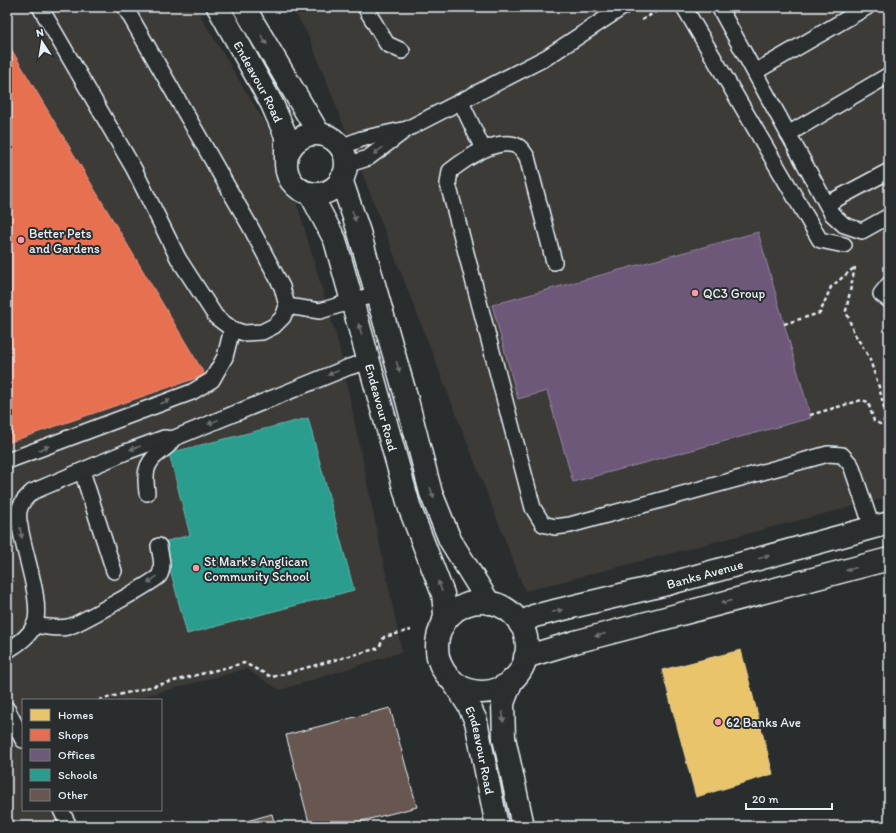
<svg xmlns="http://www.w3.org/2000/svg" width="896" height="833" viewBox="0 0 896 833" font-family="Itim,sans-serif">
<style>
.built{fill:#3d3a38}
.homes{fill:#e9c46a;stroke:#e9d295}
.shops{fill:#e76f51;stroke:#e79683}
.offices{fill:#6d597a;stroke:#9287a0}
.schools{fill:#2a9d8f;stroke:#63b6ae}
.building{fill:#685751;stroke:#e8f1f8}
.lines{fill:none;stroke-linecap:round;stroke-linejoin:round}
.service-casing{stroke:#e8f1f8;stroke-width:18}
.tertiary-casing{stroke:#e8f1f8;stroke-width:25}
.path{stroke:#e8f1f8;stroke-width:2.5;stroke-dasharray:4 3;stroke-linecap:butt}
.service{stroke:#2a2d2e;stroke-width:15}
.tertiary{stroke:#2a2d2e;stroke-width:22}
.oneway{fill:#6c7275}
.poi-dot{fill:#ff9aa2;stroke:#2a2d2e;stroke-width:1.5}
.labels{text-anchor:middle;dominant-baseline:central;stroke-width:4;stroke-linejoin:round;paint-order:stroke}
.street-label{font-size:13px;fill:#e8f1f8;stroke:#2a2d2e}
.poi-label{font-size:13px;fill:#e8f1f8;stroke:#2a2d2e;text-anchor:start}
</style>
<rect width="100%" height="100%" fill="#2a2d2e"/>
<filter id="ink" filterUnits="userSpaceOnUse"><feTurbulence type="fractalNoise" baseFrequency=".025" numOctaves="2"/><feDisplacementMap in="SourceGraphic" scale="8" xChannelSelector="R" yChannelSelector="G"/><feConvolveMatrix kernelMatrix="1 2 1 2 8 2 1 2 1" color-interpolation-filters="sRGB"/></filter>
<g filter="url(#ink)">
<g class="built">
<polygon points="7,7 195,7 281,150 339,346 402,652 280,690 246,669 131,700 23,700 23,810 72,810 80,826 7,826"/>
<polygon points="292,7 889,7 889,497 525,591 310,39"/>
</g>
<polygon class="homes" points="741,650 773,774 696,797 662,670"/>
<polygon class="shops" points="7,42 205,375 7,443"/>
<polygon class="offices" points="758,232 811,418 573,482 547,391 518,399 492,305"/>
<polygon class="schools" points="308,418 354,590 187,634 163,542 190,535 169,453"/>
<g class="building">
<polygon points="390,708 417,807 342,826 310,826 286,735"/>
<polygon points="272,814 275,826 229,826"/>
</g>
<g class="lines">
<defs>
<g id="service">
<polyline points="40,7 134,169 178,258 216,317 232,329 244,333 262,332 274,326 283,317 287,306 282,287 251,228 125,7"/>
<polyline points="365,7 387,44 402,51"/>
<polyline points="684,7 820,240 844,245"/>
<polyline points="719,7 832,214 844,225 862,231 889,216"/>
<polyline points="755,72 867,7"/>
<polyline points="461,102 483,149"/>
<polyline points="788,134 889,75"/>
<polyline points="341,147 361,139 402,130"/>
<polyline points="346,165 368,158 407,129 547,57 623,7"/>
<polyline points="827,204 889,171"/>
<path d="M554 262 527 157C525 154 522 149 519 147 499 135 464 160 450 171L448 184 533 508 543 524 555 527 570 525 828 454 842 455 851 465 872 527"/>
<polyline points="889,284 881,294 889,300"/>
<polyline points="287,306 320,311 376,294"/>
<polyline points="7,461 192,392 212,380 225,357 232,329"/>
<polyline points="82,471 114,571"/>
<path d="M147 493C145 476 144 464 159 453 165 448 170 446 172 439"/>
<path d="M34 625C46 627 56 629 68 627 77 625 154 582 159 576 165 567 160 555 159 546"/>
<path d="M7 651C17 644 28 638 34 626 44 605 23 551 20 526 19 522 18 516 19 511 21 502 26 498 32 492L126 452 164 438 172 439 349 367 370 361"/>
<polyline points="7,709 23,740"/>
<polyline points="61,810 69,826"/>
</g>
<g id="tertiary">
<path id="s1" d="M218 7 272 104 286 136V159"/>
<polyline points="244,7 319,134"/>
<circle cx="316" cy="164" r="30"/>
<polyline points="341,179 359,232 407,400 431,493 450,540 489,603"/>
<path id="s2" d="M310 193 335 240 410 509 443 594 445 614 443 625"/>
<circle cx="482" cy="647" r="45"/>
<path id="s3" d="M520 624 534 616 671 583 889 523"/>
<polyline points="525,657 575,642 889,559"/>
<path id="s4" d="M452 680 469 706 476 721 497 826"/>
<polyline points="512,680 503,703 504,738 523,826"/>
</g>
</defs>
<use href="#service" class="service-casing"/>
<use href="#tertiary" class="tertiary-casing"/>
<g class="path">
<polyline points="642,20 662,8"/>
<polyline points="784,324 820,313 831,287 855,267"/>
<polyline points="810,415 862,400 868,402 874,421 880,424 884,421 886,416 879,387 869,357 854,333 846,311 855,267"/>
<polyline points="99,700 244,663 272,677 379,648 384,637 411,630"/>
</g>
<use href="#service" class="service"/>
<use href="#tertiary" class="tertiary"/>
</g>
<defs><path id="oneway-solid" d="M-6-.8H1V-3.2L6.5 0L1 3.2V.8H-6Z"/></defs>
<g class="oneway">
<use href="#oneway-solid" transform="translate(264 40) rotate(59)"/>
<use href="#oneway-solid" transform="translate(378 151) rotate(144)"/>
<use href="#oneway-solid" transform="translate(354 216) rotate(72)"/>
<use href="#oneway-solid" transform="translate(360 329) rotate(-107)"/>
<use href="#oneway-solid" transform="translate(398 367) rotate(74)"/>
<use href="#oneway-solid" transform="translate(333 373) rotate(158)"/>
<use href="#oneway-solid" transform="translate(165 402) rotate(-20)"/>
<use href="#oneway-solid" transform="translate(213 422) rotate(158)"/>
<use href="#oneway-solid" transform="translate(44 448) rotate(-22)"/>
<use href="#oneway-solid" transform="translate(135 448) rotate(161)"/>
<use href="#oneway-solid" transform="translate(432 493) rotate(72)"/>
<use href="#oneway-solid" transform="translate(21 533) rotate(80)"/>
<use href="#oneway-solid" transform="translate(764 557) rotate(-16)"/>
<use href="#oneway-solid" transform="translate(851 569) rotate(165)"/>
<use href="#oneway-solid" transform="translate(152 580) rotate(144)"/>
<use href="#oneway-solid" transform="translate(440 586) rotate(-110)"/>
<use href="#oneway-solid" transform="translate(726 602) rotate(166)"/>
<use href="#oneway-solid" transform="translate(557 611) rotate(-14)"/>
<use href="#oneway-solid" transform="translate(600 635) rotate(165)"/>
<use href="#oneway-solid" transform="translate(503 717) rotate(88)"/>
</g>
</g>
<g class="poi-dot">
<circle cx="21" cy="240" r="4"/>
<circle cx="695" cy="293" r="4"/>
<circle cx="196" cy="568" r="4"/>
<circle cx="718" cy="722" r="4"/>
</g>
<g class="labels">
<g class="street-label">
<text stroke="none"><textPath href="#s1" startOffset="85">Endeavour Road</textPath></text>
<text stroke="none"><textPath href="#s2" startOffset="227">Endeavour Road</textPath></text>
<text stroke="none"><textPath href="#s3" startOffset="192">Banks Avenue</textPath></text>
<text stroke="none"><textPath href="#s4" startOffset="77">Endeavour Road</textPath></text>
</g>
<g class="poi-label">
<text x="29" y="233">Better Pets<tspan x="29" dy="15">and Gardens</tspan></text>
<text x="703" y="293">QC3 Group</text>
<text x="204" y="561">St Mark's Anglican<tspan x="204" dy="15">Community School</tspan></text>
<text x="726" y="722">62 Banks Ave</text>
</g>
</g>
<rect width="896" height="833" fill="none" stroke="#2a2d2e" stroke-width="24"/>
<rect x="12" y="12" width="872" height="809" fill="none" stroke="#e8f1f8" stroke-width="1.5" filter="url(#ink)"/>
<rect x="22" y="699" width="140" height="112" fill="#2a2d2e" stroke="#767b7f"/>
<rect x="30" y="709" width="20" height="12" fill="#e9c46a" stroke="#767b7f"/>
<text x="58" y="719" font-size="12" fill="#e8f1f8">Homes</text>
<rect x="30" y="729" width="20" height="12" fill="#e76f51" stroke="#767b7f"/>
<text x="58" y="739" font-size="12" fill="#e8f1f8">Shops</text>
<rect x="30" y="749" width="20" height="12" fill="#6d597a" stroke="#767b7f"/>
<text x="58" y="759" font-size="12" fill="#e8f1f8">Offices</text>
<rect x="30" y="769" width="20" height="12" fill="#2a9d8f" stroke="#767b7f"/>
<text x="58" y="779" font-size="12" fill="#e8f1f8">Schools</text>
<rect x="30" y="789" width="20" height="12" fill="#685751" stroke="#767b7f"/>
<text x="58" y="799" font-size="12" fill="#e8f1f8">Other</text>
<g transform="translate(42 42) rotate(348)" stroke="#2a2d2e" stroke-width="3" paint-order="stroke">
<path d="M0-3L7 15L0 10L-7 15Z" fill="#e8f1f8"/>
<text y="-6" font-size="11" font-weight="bold" text-anchor="middle" fill="#e8f1f8">N</text>
</g>
<path d="M746 803v6h86v-6" fill="none" stroke="#e8f1f8" stroke-width="2"/>
<text x="752" y="803" font-size="12" fill="#e8f1f8" stroke="#2a2d2e" stroke-width="3" paint-order="stroke">20 m</text>
</svg>
